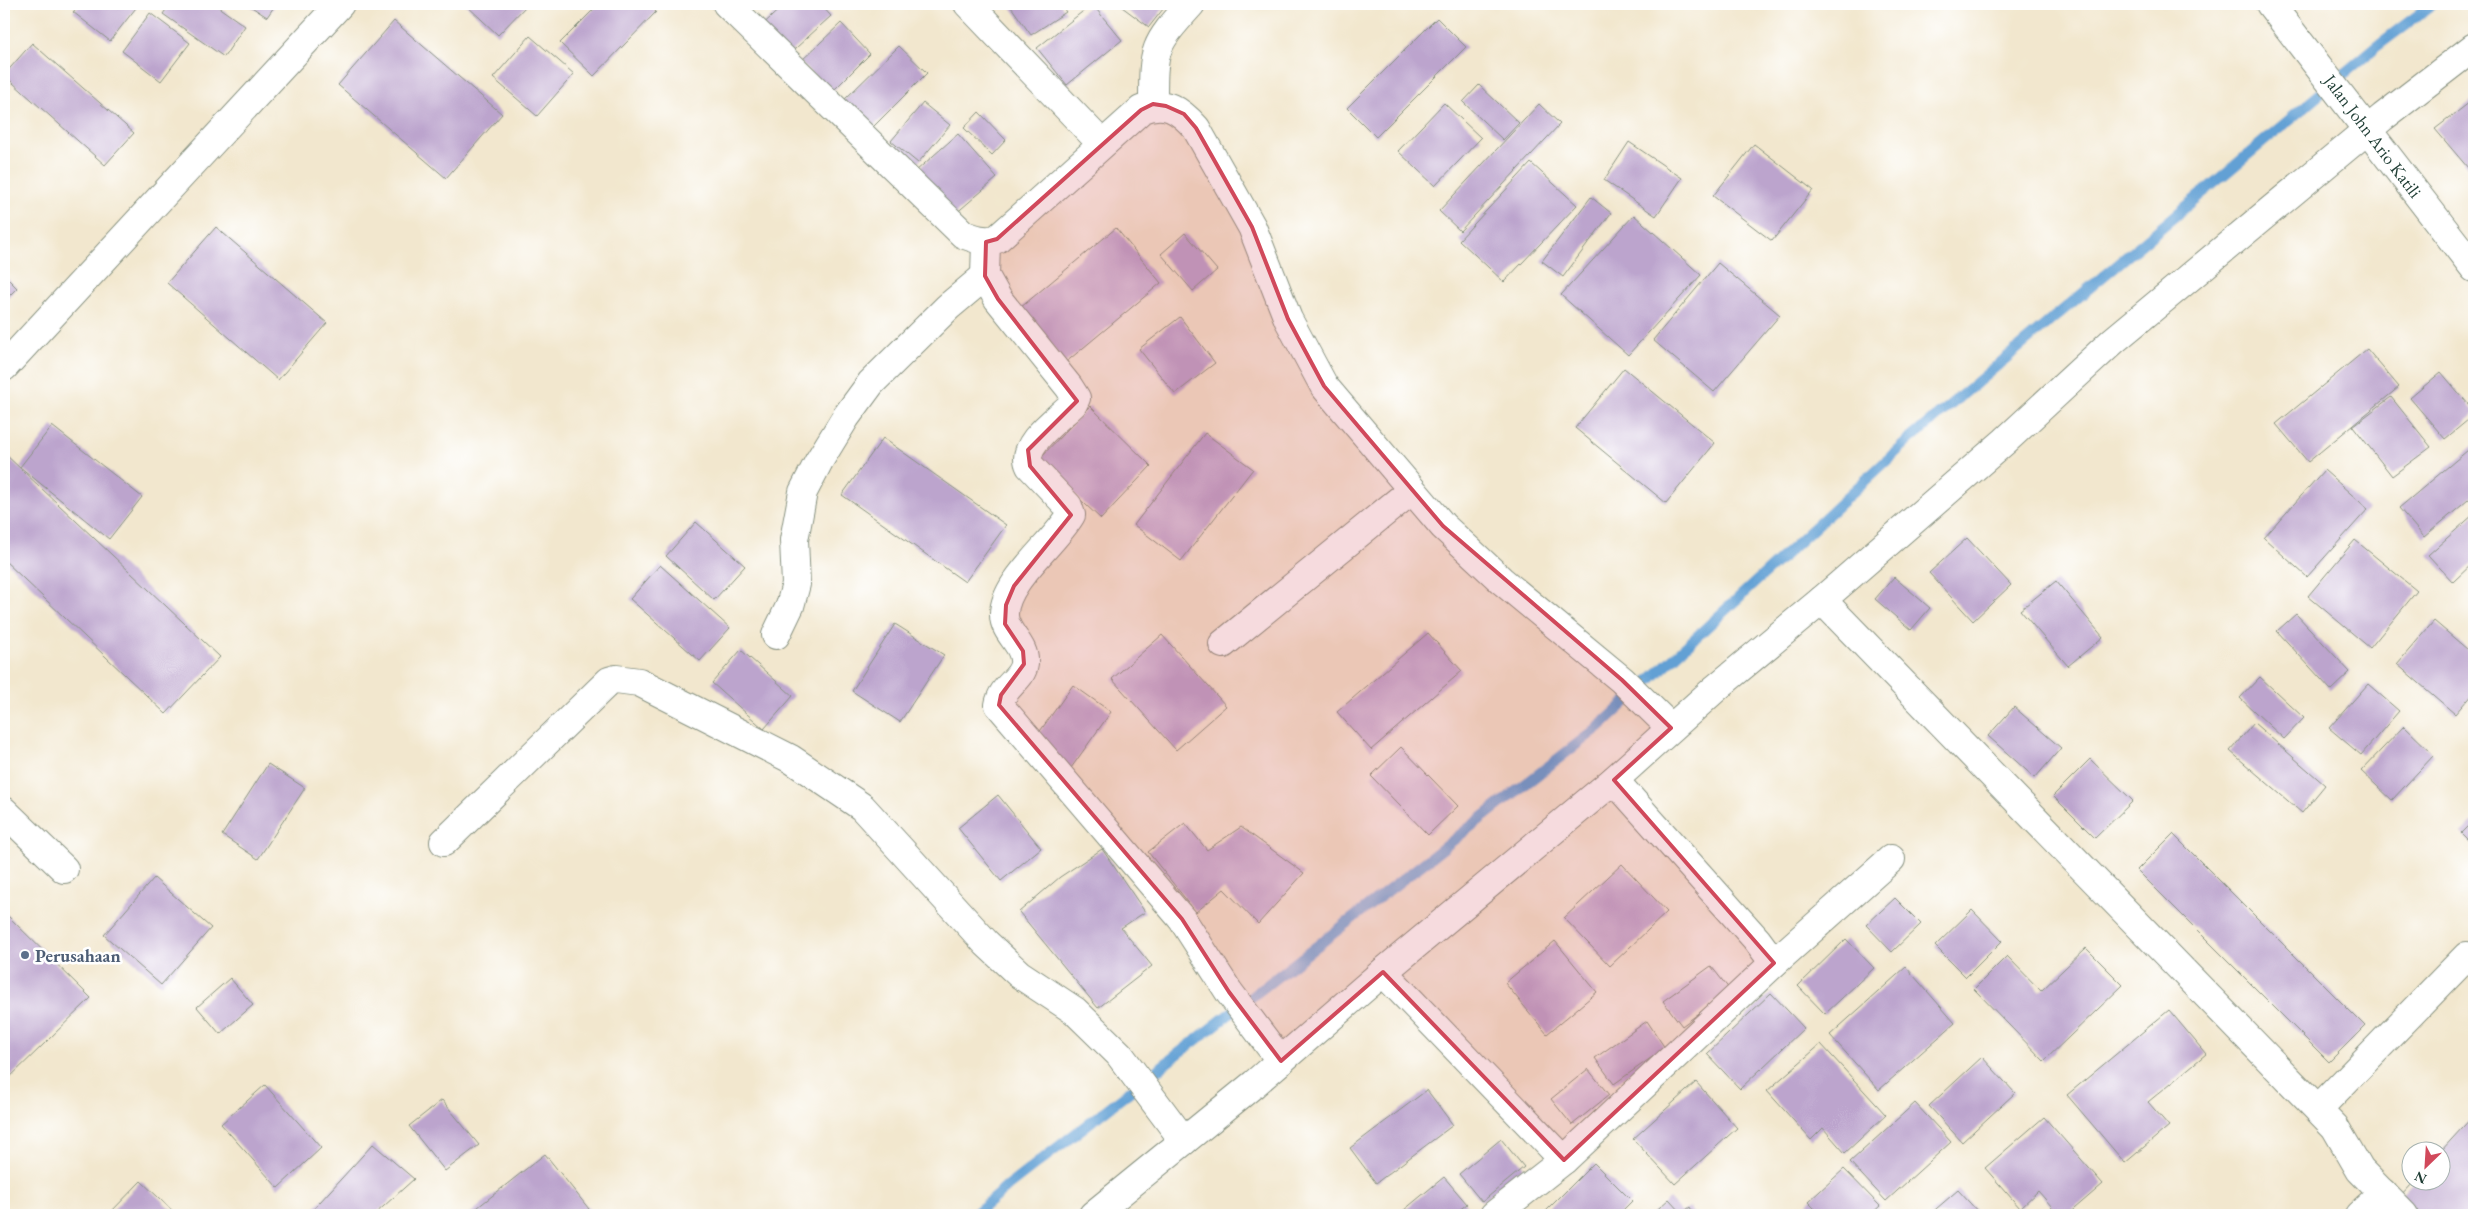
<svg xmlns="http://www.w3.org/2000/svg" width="2478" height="1219" viewBox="0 0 2478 1219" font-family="'EB Garamond',serif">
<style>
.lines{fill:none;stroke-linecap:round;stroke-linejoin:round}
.stream{stroke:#62a0d4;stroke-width:11}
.building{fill:#bca4cd}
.minor-casing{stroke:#889281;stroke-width:30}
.major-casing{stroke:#889281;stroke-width:30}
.minor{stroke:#fff;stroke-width:28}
.major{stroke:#fff;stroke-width:28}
.marked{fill:#d1495b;fill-opacity:0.2;stroke:#d1495b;stroke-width:4;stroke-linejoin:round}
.service-dot{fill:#5c6f8a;stroke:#fff;stroke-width:2}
.labels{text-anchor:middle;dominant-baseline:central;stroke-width:5;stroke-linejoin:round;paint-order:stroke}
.street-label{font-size:18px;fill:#1f3d34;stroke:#fff}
.service-label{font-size:18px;font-weight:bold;fill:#4e5e75;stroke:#fff;text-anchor:start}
</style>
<rect width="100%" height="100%" fill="#fff"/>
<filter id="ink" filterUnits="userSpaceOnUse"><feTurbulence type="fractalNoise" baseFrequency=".02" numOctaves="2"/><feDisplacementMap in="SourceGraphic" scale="10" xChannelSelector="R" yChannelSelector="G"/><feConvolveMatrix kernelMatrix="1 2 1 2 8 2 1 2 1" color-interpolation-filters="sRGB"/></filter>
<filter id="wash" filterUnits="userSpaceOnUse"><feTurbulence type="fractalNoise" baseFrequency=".0096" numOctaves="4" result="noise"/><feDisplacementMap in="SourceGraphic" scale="20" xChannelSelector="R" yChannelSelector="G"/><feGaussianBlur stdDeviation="1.12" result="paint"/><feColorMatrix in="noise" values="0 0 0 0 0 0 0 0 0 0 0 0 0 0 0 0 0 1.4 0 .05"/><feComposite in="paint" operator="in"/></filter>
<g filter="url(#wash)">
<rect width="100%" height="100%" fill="#f2e7ce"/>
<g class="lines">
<polyline class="stream" points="974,1215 1008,1186 1599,727 1911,438 2377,46 2433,4"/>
</g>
<g id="blocks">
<g class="building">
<polygon points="80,4 139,4 110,41 73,12"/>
<polygon points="170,4 214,4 245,26 224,57 163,14"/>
<polygon points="247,4 276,4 267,17"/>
<polygon points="465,4 528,4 498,35"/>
<polygon points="599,4 649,4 656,12 594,76 560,43"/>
<polygon points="785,4 820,4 831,16 785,58 758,29"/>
<polygon points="1009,4 1060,4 1066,12 1031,35"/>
<polygon points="1092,4 1122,40 1067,85 1037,48"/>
<polygon points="1118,4 1167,4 1149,27"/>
<polygon points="150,13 190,43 161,81 122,51"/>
<polygon points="1437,18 1466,47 1376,137 1347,108"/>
<polygon points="394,21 502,114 446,178 338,85"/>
<polygon points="841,23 870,54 831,93 800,62"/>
<polygon points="530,36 574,74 537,116 493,78"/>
<polygon points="32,43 134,133 105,165 4,75"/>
<polygon points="899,46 927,73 869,131 841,103"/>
<polygon points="1479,85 1519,123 1503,140 1463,102"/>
<polygon points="2474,99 2474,175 2435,129"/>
<polygon points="923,103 950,125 918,163 891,141"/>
<polygon points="1444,103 1481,138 1435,186 1398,151"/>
<polygon points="1539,104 1560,124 1460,231 1439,211"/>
<polygon points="979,112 1006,140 992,155 964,128"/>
<polygon points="958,134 997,178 954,215 916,171"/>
<polygon points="1629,142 1682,178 1656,216 1604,180"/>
<polygon points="1754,144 1813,190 1772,241 1713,196"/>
<polygon points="1531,163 1577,205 1504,282 1459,240"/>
<polygon points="1591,197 1611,213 1563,277 1542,261"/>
<polygon points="1634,215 1701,275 1628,355 1561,295"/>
<polygon points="216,227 327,323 278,380 167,283"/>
<polygon points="1116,228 1161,283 1065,363 1020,308"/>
<polygon points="1185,233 1217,270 1193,291 1161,254"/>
<polygon points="1718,263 1780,315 1714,392 1653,340"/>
<polygon points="4,275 17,288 4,301"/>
<polygon points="1180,317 1215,363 1175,394 1139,349"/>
<polygon points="2367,349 2399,387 2308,462 2276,424"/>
<polygon points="1624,368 1715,443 1666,503 1575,428"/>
<polygon points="2441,372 2474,411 2474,415 2445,439 2410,398"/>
<polygon points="2391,397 2431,447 2392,476 2353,426"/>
<polygon points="1090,406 1151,466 1101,519 1038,460"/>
<polygon points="52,426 142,497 109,539 20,467"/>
<polygon points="1205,433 1253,469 1181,561 1134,525"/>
<polygon points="883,438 1006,525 965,582 842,495"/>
<polygon points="2474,445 2474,495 2424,537 2399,508"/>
<polygon points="4,453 220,657 166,714 4,560"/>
<polygon points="2324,470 2368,509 2307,577 2264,538"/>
<polygon points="2474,514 2474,562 2453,582 2428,555"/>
<polygon points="696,522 745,566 714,600 666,556"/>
<polygon points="1967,538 2011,585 1973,621 1929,573"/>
<polygon points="2355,540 2417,591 2370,648 2308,596"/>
<polygon points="660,565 730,628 700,661 630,599"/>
<polygon points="1894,577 1930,608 1911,630 1875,599"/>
<polygon points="2056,581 2103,637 2068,666 2020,610"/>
<polygon points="2296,614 2350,672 2331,690 2277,631"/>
<polygon points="2434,621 2474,655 2474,692 2455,714 2397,664"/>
<polygon points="895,624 944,655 900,722 852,691"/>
<polygon points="1428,633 1462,671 1371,750 1337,712"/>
<polygon points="1162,635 1226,706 1176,750 1112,679"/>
<polygon points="741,650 793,696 764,729 712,683"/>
<polygon points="2260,677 2304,718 2284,739 2240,698"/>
<polygon points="2368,684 2399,711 2361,755 2329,728"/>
<polygon points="1073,685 1111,712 1071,768 1033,741"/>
<polygon points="2014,707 2061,748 2035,778 1988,736"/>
<polygon points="2254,723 2325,785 2302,813 2230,751"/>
<polygon points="2404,726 2434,755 2392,800 2361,771"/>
<polygon points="1401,747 1458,806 1428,835 1371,776"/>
<polygon points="2090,759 2133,801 2095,838 2053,796"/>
<polygon points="268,764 305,788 258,859 222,835"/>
<polygon points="998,795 1041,848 1001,881 958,828"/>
<polygon points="2474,820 2474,846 2461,833"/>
<polygon points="1185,823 1207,850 1241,827 1304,873 1258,924 1224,889 1196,912 1148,852"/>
<polygon points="2173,834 2365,1026 2329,1062 2137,870"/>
<polygon points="1102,849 1145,912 1121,928 1152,966 1098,1008 1019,912 1060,877"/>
<polygon points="1622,864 1667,912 1610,966 1564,918"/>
<polygon points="154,878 211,928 161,985 104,935"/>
<polygon points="1895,898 1921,924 1892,952 1866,925"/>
<polygon points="1972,910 2002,941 1966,977 1935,946"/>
<polygon points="4,912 91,998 4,1083"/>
<polygon points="1846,939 1874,968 1825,1014 1798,986"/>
<polygon points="1555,941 1597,992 1547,1034 1505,983"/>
<polygon points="2086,948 2123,985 2044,1061 1974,989 2007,956 2041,991"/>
<polygon points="1711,966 1730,990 1682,1026 1663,1001"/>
<polygon points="1906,967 1955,1023 1879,1090 1830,1035"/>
<polygon points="230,978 253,1005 220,1034 197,1007"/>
<polygon points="1771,993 1804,1028 1740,1089 1707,1054"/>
<polygon points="2169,1010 2206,1054 2148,1102 2169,1126 2125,1163 2067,1095"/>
<polygon points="1647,1021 1665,1048 1614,1084 1595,1058"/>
<polygon points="1821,1044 1886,1115 1845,1153 1823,1128 1811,1140 1767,1091"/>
<polygon points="1982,1057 2015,1093 1962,1142 1929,1106"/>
<polygon points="1588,1069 1609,1095 1572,1125 1551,1099"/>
<polygon points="1696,1082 1737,1128 1675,1184 1633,1139"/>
<polygon points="265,1085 321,1148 278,1188 221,1124"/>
<polygon points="1427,1090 1453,1125 1376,1183 1350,1148"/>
<polygon points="442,1100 479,1145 445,1171 409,1126"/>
<polygon points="1915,1103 1951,1142 1886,1201 1850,1162"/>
<polygon points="2474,1115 2474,1215 2383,1215 2414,1182 2440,1182 2440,1152"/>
<polygon points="2044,1117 2103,1184 2067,1215 2059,1215 2038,1191 2020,1208 1985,1168"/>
<polygon points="1501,1139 1524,1167 1482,1202 1459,1174"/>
<polygon points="373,1144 414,1179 374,1215 309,1214"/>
<polygon points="545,1154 589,1209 581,1215 468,1215"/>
<polygon points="1594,1163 1632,1201 1618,1215 1542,1215"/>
<polygon points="1844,1169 1880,1206 1870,1215 1821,1215 1808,1202"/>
<polygon points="1444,1177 1467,1204 1453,1215 1398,1215"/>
<polygon points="141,1181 177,1215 108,1215"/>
<polygon points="1958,1190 1981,1215 1929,1215"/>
<polygon points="1669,1199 1682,1213 1690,1207 1694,1215 1651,1215"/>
</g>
</g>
</g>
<g filter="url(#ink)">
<use href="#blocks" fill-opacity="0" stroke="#889281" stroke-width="1"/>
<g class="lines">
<defs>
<g id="minor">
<path d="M727 4 963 234C975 239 984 242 997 239L1141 110C1165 99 1180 110 1196 128L1252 227 1288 319 1324 386 1443 526 1501 580 1622 680 1671 728"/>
<polyline points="968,4 1102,144"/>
<path d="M1153 104C1153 48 1153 46 1191 4"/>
<path d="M986 242 985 276 998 299 1069 387 1076 398 1073 404C1059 418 1019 445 1030 466L1068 506 1071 515C1054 544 1003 582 1004 615 1004 634 1026 644 1024 664 1022 680 1002 686 999 705L1182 919 1229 992 1281 1061"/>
<polyline points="4,367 340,4"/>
<polyline points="1822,600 2335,1127 2360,1170 2404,1215"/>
<polyline points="776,635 790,606 796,584 794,540 803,492 819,461 846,417 871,383 948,307 985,276"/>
<polyline points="1223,644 1412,490"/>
<polyline points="1614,780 1757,940 1774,963"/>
<polyline points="4,811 64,869"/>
<polyline points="444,842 609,681 616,679 639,682 791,759 862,807 986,943 1019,974 1075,1011 1119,1054 1184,1141"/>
<polyline points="1383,972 1564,1160"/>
<polyline points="2318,1109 2467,956"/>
<polyline points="1093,1215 1254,1084 1383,972 1614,780 1716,688 1822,600 2005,441 2113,341 2383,117 2474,47"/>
<polyline points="1494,1215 1564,1160 1774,963 1891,859"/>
<polyline points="2359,1215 2383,1193"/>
</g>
<polyline id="major" points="2270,4 2474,268"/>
</defs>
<use href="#minor" class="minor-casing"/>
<use href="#major" class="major-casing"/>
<use href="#minor" class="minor"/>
<use href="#major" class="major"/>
</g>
</g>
<path class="marked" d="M1153 104 1166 106 1184 114 1196 128 1252 227 1288 319 1324 386 1443 526 1622 680 1671 728 1614 780 1774 963 1564 1160 1383 972 1281 1061 1229 992 1182 919 999 705 1001 695 1024 664 1023 651 1005 624 1006 605 1014 586 1071 515 1030 466 1028 450 1077 401 998 299 985 276 986 242 997 239 1141 110Z"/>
<circle class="service-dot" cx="25" cy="955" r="5"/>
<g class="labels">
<g class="street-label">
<text transform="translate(2373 136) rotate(53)">Jalan John Ario Katili</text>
</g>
<g class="service-label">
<text x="35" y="955">Perusahaan</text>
</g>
</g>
<rect width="2478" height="1219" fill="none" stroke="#fff" stroke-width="20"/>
<g transform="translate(2426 1166) rotate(205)"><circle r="24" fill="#ffffff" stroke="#a5b1ae"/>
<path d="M0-4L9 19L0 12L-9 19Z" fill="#d1495b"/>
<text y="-8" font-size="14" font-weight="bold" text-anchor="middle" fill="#1f3d34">N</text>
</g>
</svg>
